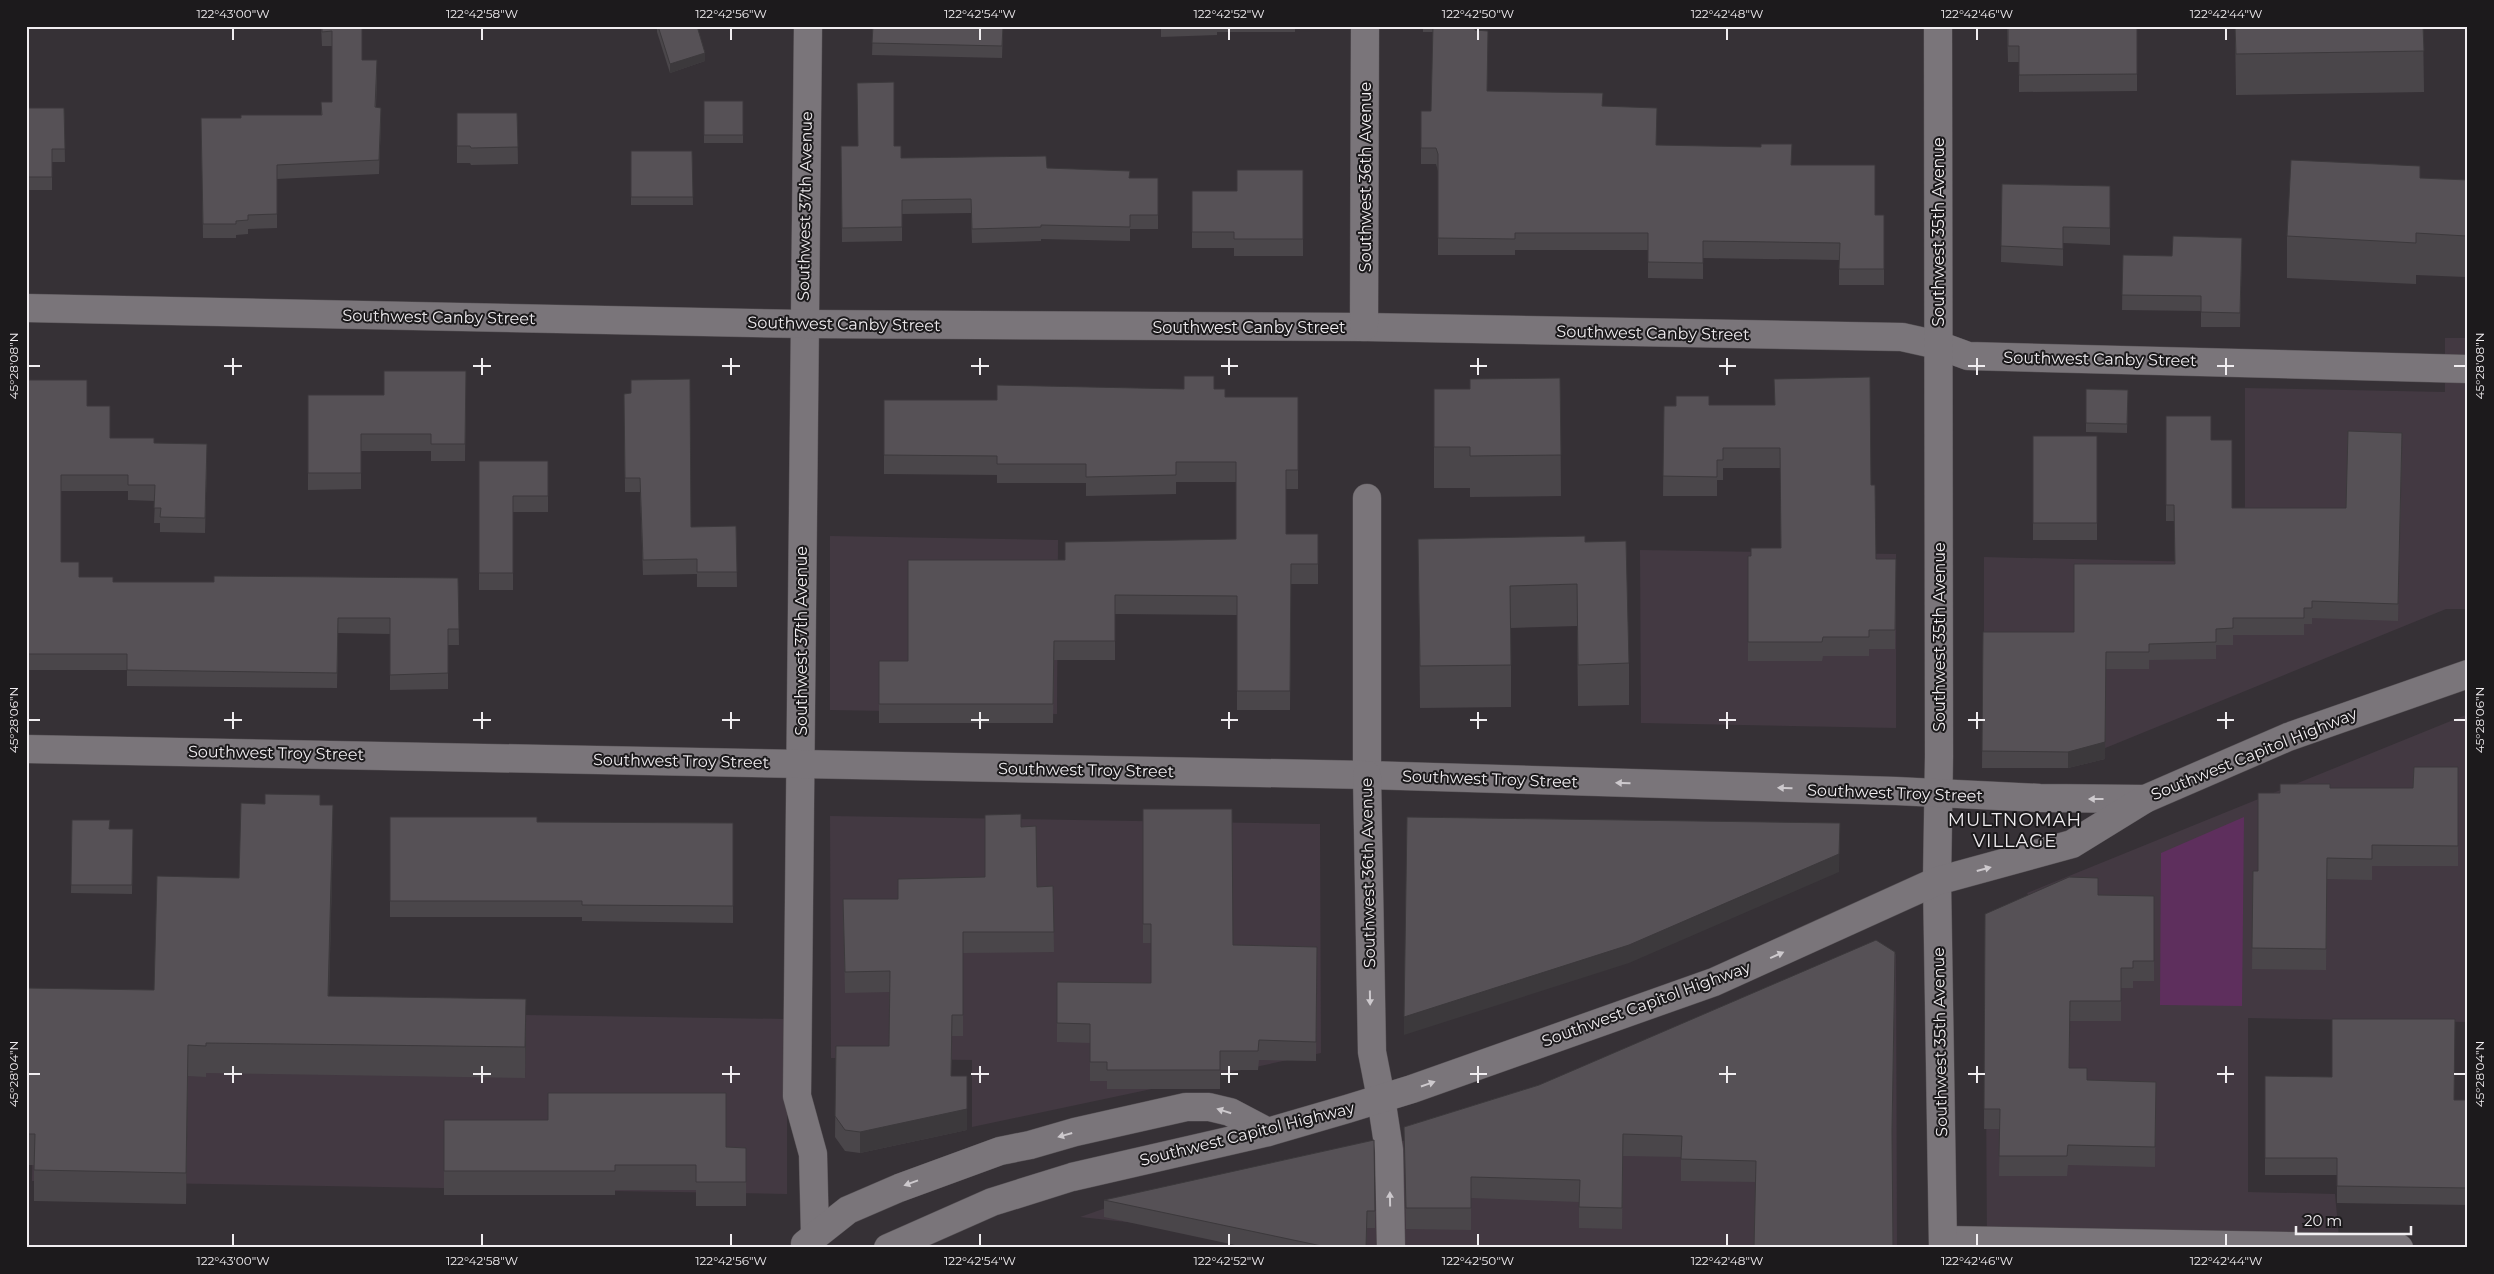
<svg xmlns="http://www.w3.org/2000/svg" width="2494" height="1274" viewBox="0 0 2494 1274" font-family="Montserrat,sans-serif">
<style>
.built{fill:#433942}
.green{fill:#5e2f5d}
.lines{fill:none;stroke-linecap:round;stroke-linejoin:round}
.street-casing{stroke:#555054;stroke-width:29}
.secondary-casing{stroke:#555054;stroke-width:29}
.street{stroke:#7a757a;stroke-width:28}
.secondary{stroke:#7a757a;stroke-width:28}
.wall{fill:#4a464a}
.shaded-wall{fill:#3c393c}
.building{fill:#565156;stroke:#3c393c}
.oneway{fill:#cdc9cd}
.ticks{fill:none;stroke:#f0edf0;stroke-width:2}
.labels{text-anchor:middle;dominant-baseline:central;stroke-width:4;stroke-linejoin:round;paint-order:stroke}
.street-label{font-size:16px;fill:#f0edf0;stroke:#1c1a1c}
.neighbourhood-label{font-size:18px;letter-spacing:1px;fill:#f0edf0;stroke:#1c1a1c}
.neatline{fill:none;stroke:#f0edf0;stroke-width:2}
.ticks-label{font-size:12px;text-anchor:middle;fill:#f0edf0}
</style>
<rect width="100%" height="100%" fill="#363136"/>
<g class="built">
<polygon points="2445,338 2468,338 2468,609 2446,609 2071,762 1984,761 1984,557 2245,563 2245,388 2445,392"/>
<polygon points="830,536 1058,540 1057,714 830,710"/>
<polygon points="1640,550 1896,554 1896,728 1641,723"/>
<polygon points="2468,714 2468,1022 2248,1018 2248,1192 2335,1194 2340,1248 1987,1248 1985,920 2031,901 2027,893"/>
<polygon points="830,816 1320,824 1321,1053 972,1127 972,1060 831,1058"/>
<polygon points="1896,954 1897,1248 1296,1248 1145,1224 1080,1217 1120,1203 1400,1142"/>
<polygon points="210,1010 787,1019 787,1194 32,1181 35,1011"/>
</g>
<polygon class="green" points="2244,817 2242,1006 2160,1005 2161,853"/>
<g class="lines">
<defs>
<g id="street">
<polyline points="808,26 797,1096 813,1154 815,1235"/>
<polyline points="26,308 804,324 1364,327 1902,337 1938,345 1968,356 2468,369"/>
<polyline points="1364,327 1365,26"/>
<polyline points="1367,498 1367,775"/>
<polyline points="1381,1098 1389,1150 1391,1248"/>
<polyline points="1944,1240 2399,1248"/>
<polyline points="805,1244 848,1210 899,1188 1000,1151 1030,1145 1075,1132 1186,1107 1209,1107 1230,1112 1268,1132"/>
</g>
<g id="secondary">
<polyline points="1938,26 1939,757 1937,881 1943,1248"/>
<polyline points="26,749 1367,775 1896,791 2040,798 2145,799"/>
<polyline points="1367,775 1372,1052 1381,1098"/>
<polyline points="888,1248 992,1202 1072,1177 1268,1132 1347,1109 1412,1089 1714,982 1937,881 2072,844 2145,799 2288,737 2468,674"/>
</g>
</defs>
<use href="#street" class="street-casing"/>
<use href="#secondary" class="secondary-casing"/>
<use href="#street" class="street"/>
<use href="#secondary" class="secondary"/>
</g>
<g class="wall">
<polygon points="321,26 362,26 362,60 377,74 376,107 381,122 379,174 277,179 277,228 248,229 248,234 236,235 236,238 203,238 201,118 241,118 321,115 321,102 332,102 332,46 322,46"/>
<polygon points="657,26 697,26 705,61 670,73 657,32"/>
<polygon points="873,26 1003,26 1002,58 872,55"/>
<polygon points="1161,26 1295,26 1295,32 1217,32 1217,35 1161,37"/>
<polygon points="1423,26 1475,26 1475,30 1487,91 1603,106 1656,145 1792,165 1875,215 1884,215 1884,285 1839,285 1839,260 1703,258 1703,279 1648,278 1648,250 1515,250 1515,255 1438,255 1438,171 1436,164 1421,164 1421,111 1431,111 1433,32 1423,32"/>
<polygon points="2007,26 2137,26 2137,91 2019,92 2019,62 2008,62"/>
<polygon points="2235,26 2423,26 2424,92 2236,95"/>
<rect x="704" y="101" width="39" height="42"/>
<polygon points="26,108 64,108 65,162 52,162 52,190 26,190"/>
<polygon points="457,113 517,113 518,164 471,165 470,163 457,163"/>
<polygon points="841,146 894,146 901,158 1047,168 1130,178 1158,178 1158,229 1130,229 1130,241 1041,239 1041,241 972,243 971,213 902,214 902,241 842,242"/>
<polygon points="631,151 692,151 693,205 631,205"/>
<polygon points="1303,170 1303,256 1234,256 1234,248 1192,248 1192,191 1237,191"/>
<polygon points="2420,178 2468,180 2466,277 2416,275 2416,284 2287,278 2287,236"/>
<polygon points="2002,184 2110,186 2110,245 2063,243 2063,266 2001,262"/>
<polygon points="2242,252 2240,327 2201,327 2201,311 2122,310 2123,255 2172,256"/>
<polygon points="466,371 465,461 431,461 431,451 361,451 361,489 308,490 308,395 384,395"/>
<polygon points="1560,378 1561,496 1470,497 1470,488 1434,488 1434,389 1470,389"/>
<polygon points="26,380 87,406 110,438 154,443 207,459 205,533 160,532 160,523 154,523 155,501 128,500 128,491 61,491 61,562 79,577 113,582 214,582 458,578 459,645 448,645 448,689 390,690 390,634 338,633 337,688 127,686 127,670 26,670"/>
<polygon points="1184,389 1214,389 1225,397 1298,397 1298,489 1286,489 1286,534 1318,534 1318,584 1291,584 1290,710 1237,710 1237,615 1115,614 1115,660 1054,660 1053,723 879,723 879,661 908,661 1065,560 1236,539 1236,482 1176,482 1176,494 1086,496 1086,483 997,483 997,475 884,474 884,400 997,400"/>
<polygon points="2086,389 2128,390 2127,433 2086,432"/>
<polygon points="624,394 691,527 736,526 737,587 697,587 697,574 643,575 640,492 625,492"/>
<polygon points="1709,405 1871,485 1876,559 1896,559 1895,649 1869,649 1869,656 1823,656 1822,661 1748,661 1748,556 1751,556 1781,548 1780,468 1723,468 1723,480 1717,480 1717,496 1663,496 1664,406"/>
<polygon points="2166,416 2211,440 2232,508 2346,508 2402,449 2398,621 2312,618 2312,624 2304,624 2304,635 2233,635 2233,645 2216,645 2216,659 2149,660 2149,669 2106,669 2105,759 2068,768 1982,768 1983,632 2074,632 2175,564 2174,521 2166,521"/>
<rect x="2033" y="436" width="64" height="104"/>
<polygon points="479,461 548,461 548,512 513,512 513,590 479,590"/>
<polygon points="1418,539 1585,542 1629,663 1629,705 1578,706 1577,626 1511,628 1511,707 1420,708"/>
<polygon points="2458,767 2458,866 2372,866 2372,880 2327,879 2326,970 2252,969 2253,871 2258,871 2280,793 2330,788 2413,788"/>
<polygon points="320,805 333,836 329,996 526,1030 525,1078 206,1073 206,1077 188,1076 186,1204 34,1201 34,1165 26,1165 26,988 154,990 239,878"/>
<polygon points="1143,809 1233,945 1317,947 1316,1061 1259,1060 1258,1070 1220,1070 1220,1089 1107,1089 1107,1081 1090,1081 1090,1043 1057,1042 1057,982 1151,983 1151,943 1143,943"/>
<polygon points="390,817 537,822 733,823 733,923 582,921 582,917 390,917"/>
<polygon points="72,820 110,829 133,829 132,894 71,893"/>
<polygon points="1021,827 1037,887 1053,886 1054,952 963,953 963,1036 952,1036 951,1076 967,1130 860,1153 845,1151 835,1137 836,1046 889,1046 890,992 845,993 843,899 898,899 898,879 985,877"/>
<polygon points="2098,895 2154,896 2154,981 2133,981 2133,988 2121,988 2121,1021 2070,1021 2069,1068 2087,1080 2156,1082 2155,1167 2068,1165 2067,1176 1999,1176 2000,1129 1984,1129 1985,914"/>
<polygon points="1895,974 1892,1147 1756,1182 1681,1181 1681,1157 1623,1156 1622,1229 1579,1228 1579,1202 1471,1198 1471,1230 1406,1229 1404,1127 1539,1085"/>
<polygon points="2265,1076 2454,1100 2468,1100 2468,1205 2337,1203 2337,1175 2265,1175"/>
<polygon points="444,1120 726,1147 746,1148 746,1206 696,1206 696,1190 615,1190 615,1195 444,1195"/>
<polygon points="1104,1200 1375,1211 1375,1228 1367,1228 1366,1248 1249,1248 1104,1217"/>
</g>
<g class="shaded-wall">
<polygon points="705,53 705,61 670,73 670,64"/>
<polygon points="381,108 381,122 379,174 379,160"/>
<polygon points="2468,191 2468,232 2466,277 2466,236"/>
<polygon points="207,444 207,459 205,533 205,518"/>
<polygon points="2106,652 2105,759 2068,768 2068,752"/>
<polygon points="333,805 333,836 328,1027 328,996"/>
<polygon points="1840,823 1839,872 1629,963 1404,1035 1404,1017"/>
<polygon points="526,999 526,1030 525,1078 525,1047"/>
<polygon points="188,1045 188,1076 186,1204 186,1173"/>
<polygon points="967,1109 967,1130 860,1153 860,1132"/>
</g>
<g class="building">
<polygon points="322,26 362,26 362,60 377,60 375,107 381,108 379,160 277,165 277,214 248,215 248,220 236,221 236,224 203,224 201,118 241,118 241,115 322,115 321,102 332,102 332,31 322,32"/>
<polygon points="658,26 697,26 705,53 670,64"/>
<polygon points="873,26 1003,26 1002,46 872,43"/>
<polygon points="1433,26 1475,26 1475,30 1488,31 1487,91 1603,93 1602,106 1657,108 1656,145 1761,147 1761,144 1792,144 1791,165 1875,165 1875,215 1884,215 1884,269 1839,269 1840,243 1703,241 1703,263 1648,262 1648,233 1515,233 1515,239 1438,238 1438,154 1436,148 1421,148 1421,111 1431,111"/>
<polygon points="2008,26 2137,26 2137,74 2019,75 2019,46 2008,46"/>
<polygon points="2235,26 2423,26 2424,51 2236,54"/>
<polygon points="894,82 894,146 901,146 901,158 1046,156 1047,168 1130,171 1129,178 1158,178 1158,215 1130,215 1130,227 1041,225 1041,227 972,229 971,199 902,200 902,227 842,228 841,146 858,146 857,83"/>
<rect x="704" y="101" width="39" height="34"/>
<polygon points="26,108 64,108 65,149 52,149 52,177 26,177"/>
<polygon points="457,113 517,113 518,147 471,148 470,146 457,146"/>
<polygon points="631,151 692,151 693,197 631,197"/>
<polygon points="2291,160 2420,166 2420,178 2468,180 2466,236 2416,233 2416,243 2287,236"/>
<polygon points="1237,170 1303,170 1303,239 1234,239 1234,232 1192,232 1192,191 1237,191"/>
<polygon points="2002,184 2110,186 2110,228 2063,227 2063,249 2001,246"/>
<polygon points="2173,236 2242,238 2240,313 2201,312 2201,296 2122,295 2123,255 2172,256"/>
<polygon points="384,371 466,371 465,444 431,444 431,434 361,434 361,473 308,473 308,395 384,395"/>
<polygon points="1184,376 1214,376 1214,389 1225,389 1225,397 1298,397 1298,470 1286,470 1286,534 1318,534 1318,564 1291,564 1290,691 1237,691 1237,596 1115,595 1115,641 1054,641 1053,704 879,704 879,661 908,661 908,560 1065,560 1065,542 1236,539 1236,462 1176,462 1176,475 1086,477 1086,464 997,464 997,456 884,455 884,400 997,400 997,385 1184,389"/>
<polygon points="1870,377 1871,485 1875,485 1876,559 1896,559 1895,630 1869,630 1869,637 1823,637 1822,642 1748,642 1748,556 1751,556 1751,548 1781,548 1780,448 1723,448 1723,460 1717,460 1717,477 1663,476 1664,406 1676,406 1676,396 1709,396 1709,405 1775,405 1774,379"/>
<polygon points="1560,378 1561,455 1470,456 1470,447 1434,447 1434,389 1470,389 1470,379"/>
<polygon points="690,379 691,527 736,526 737,572 697,572 697,559 643,560 640,478 625,478 624,394 631,393 631,380"/>
<polygon points="26,380 87,380 87,406 110,406 110,438 154,438 154,443 207,444 205,518 160,517 161,508 154,508 155,485 128,485 128,475 61,475 61,562 79,562 79,577 113,577 113,582 214,582 214,576 458,578 459,629 448,629 448,673 390,675 390,618 338,618 337,673 127,670 127,654 26,654"/>
<polygon points="2086,389 2128,390 2127,424 2086,423"/>
<polygon points="2166,416 2211,416 2211,440 2232,440 2232,508 2346,508 2348,431 2402,433 2398,604 2312,601 2312,608 2304,608 2304,618 2233,618 2233,628 2216,629 2216,642 2149,644 2149,652 2106,652 2105,742 2068,752 1982,751 1983,632 2074,632 2074,564 2175,564 2174,505 2166,505"/>
<rect x="2033" y="436" width="64" height="87"/>
<polygon points="479,461 548,461 548,496 513,496 513,573 479,573"/>
<polygon points="1585,536 1585,542 1626,541 1629,663 1578,665 1577,584 1510,586 1511,665 1420,666 1418,539"/>
<polygon points="2414,767 2458,767 2458,846 2372,845 2372,859 2327,858 2326,949 2252,948 2253,871 2258,871 2258,793 2280,793 2280,784 2330,784 2330,788 2413,788"/>
<polygon points="265,794 320,795 320,805 333,805 328,996 526,999 525,1047 206,1043 206,1046 188,1045 186,1173 34,1170 35,1134 26,1134 26,988 154,990 157,876 239,878 241,803 265,804"/>
<polygon points="1143,809 1232,809 1233,945 1317,947 1316,1042 1259,1040 1258,1051 1220,1051 1220,1070 1107,1070 1107,1062 1090,1062 1090,1024 1057,1023 1057,982 1151,983 1151,924 1143,924"/>
<polygon points="1021,814 1021,827 1036,826 1037,887 1053,886 1054,932 963,932 963,1015 952,1015 951,1076 967,1076 967,1109 860,1132 845,1130 835,1116 836,1046 889,1046 890,971 845,972 843,899 898,899 898,879 985,877 985,815"/>
<polygon points="390,817 537,817 537,822 733,823 733,906 582,905 582,901 390,901"/>
<polygon points="1407,817 1840,823 1839,854 1629,945 1404,1017"/>
<polygon points="72,820 110,820 109,829 133,829 132,885 71,885"/>
<polygon points="2069,877 2098,878 2098,895 2154,896 2154,961 2133,961 2133,968 2121,968 2121,1001 2070,1001 2069,1068 2087,1068 2087,1080 2156,1082 2155,1147 2068,1145 2067,1156 1999,1156 2000,1109 1984,1109 1985,914"/>
<polygon points="1876,940 1895,952 1892,1131 1893,1248 1754,1248 1756,1161 1681,1159 1682,1136 1623,1134 1622,1208 1579,1207 1580,1180 1471,1177 1471,1208 1406,1208 1404,1127 1539,1085"/>
<polygon points="2332,1019 2455,1019 2454,1100 2468,1100 2468,1188 2337,1186 2337,1158 2265,1158 2265,1076 2332,1077"/>
<polygon points="548,1093 726,1093 726,1147 746,1148 746,1182 696,1182 696,1165 615,1165 615,1171 444,1171 444,1120 548,1120"/>
<polygon points="1374,1140 1375,1211 1367,1211 1366,1248 1331,1248 1104,1200"/>
</g>
<defs><path id="oneway-solid" d="M-6-.8H1V-3.2L6.5 0L1 3.2V.8H-6Z" transform="scale(1.25)"/></defs>
<g class="oneway">
<use href="#oneway-solid" transform="translate(1623 783) rotate(-178)"/>
<use href="#oneway-solid" transform="translate(1785 788) rotate(-178)"/>
<use href="#oneway-solid" transform="translate(2096 799) rotate(-180)"/>
<use href="#oneway-solid" transform="translate(1984 869) rotate(-15)"/>
<use href="#oneway-solid" transform="translate(1777 955) rotate(-24)"/>
<use href="#oneway-solid" transform="translate(1370 998) rotate(89)"/>
<use href="#oneway-solid" transform="translate(1428 1084) rotate(-19)"/>
<use href="#oneway-solid" transform="translate(1224 1111) rotate(-163)"/>
<use href="#oneway-solid" transform="translate(1065 1135) rotate(164)"/>
<use href="#oneway-solid" transform="translate(911 1183) rotate(160)"/>
<use href="#oneway-solid" transform="translate(1390 1199) rotate(-91)"/>
</g>
<path class="ticks" d="M233 28V40M482 28V40M731 28V40M980 28V40M1229 28V40M1478 28V40M1727 28V40M1977 28V40M2226 28V40M233 358V375M482 358V375M731 358V375M980 358V375M1229 358V375M1478 358V375M1727 358V375M1977 358V375M2226 358V375M28 366H40M224 366H242M473 366H491M722 366H740M971 366H989M1221 366H1238M1470 366H1487M1719 366H1736M1968 366H1985M2217 366H2234M2454 366H2466M233 712V729M482 712V729M731 712V729M980 712V729M1229 712V729M1478 712V729M1727 712V729M1977 712V729M2226 712V729M28 720H40M224 720H242M473 720H491M722 720H740M971 720H989M1221 720H1238M1470 720H1487M1719 720H1736M1968 720H1985M2217 720H2234M2454 720H2466M233 1066V1083M482 1066V1083M731 1066V1083M980 1066V1083M1229 1066V1083M1478 1066V1083M1727 1066V1083M1977 1066V1083M2226 1066V1083M28 1074H40M224 1074H242M473 1074H491M722 1074H740M971 1074H989M1221 1074H1238M1470 1074H1487M1719 1074H1736M1968 1074H1985M2217 1074H2234M2454 1074H2466M233 1234V1246M482 1234V1246M731 1234V1246M980 1234V1246M1229 1234V1246M1478 1234V1246M1727 1234V1246M1977 1234V1246M2226 1234V1246"/>
<g class="labels">
<g class="street-label">
<text transform="translate(1365 177) rotate(-90)">Southwest 36th Avenue</text>
<text transform="translate(805 206) rotate(-89)">Southwest 37th Avenue</text>
<text transform="translate(1938 232) rotate(-90)">Southwest 35th Avenue</text>
<text transform="translate(439 317) rotate(1)">Southwest Canby Street</text>
<text transform="translate(844 324) rotate(1)">Southwest Canby Street</text>
<text x="1249" y="327">Southwest Canby Street</text>
<text transform="translate(1653 333) rotate(1)">Southwest Canby Street</text>
<text transform="translate(2100 359) rotate(1)">Southwest Canby Street</text>
<text transform="translate(1939 637) rotate(-90)">Southwest 35th Avenue</text>
<text transform="translate(801 641) rotate(-90)">Southwest 37th Avenue</text>
<text transform="translate(276 753) rotate(1)">Southwest Troy Street</text>
<text transform="translate(2254 754) rotate(-22)">Southwest Capitol Highway</text>
<text transform="translate(681 761) rotate(1)">Southwest Troy Street</text>
<text transform="translate(1086 770) rotate(1)">Southwest Troy Street</text>
<text transform="translate(1490 779) rotate(2)">Southwest Troy Street</text>
<text transform="translate(1895 793) rotate(2)">Southwest Troy Street</text>
<text transform="translate(1368 873) rotate(-91)">Southwest 36th Avenue</text>
<text transform="translate(1646 1004) rotate(-20)">Southwest Capitol Highway</text>
<text transform="translate(1940 1042) rotate(-91)">Southwest 35th Avenue</text>
<text transform="translate(1247 1134) rotate(-14)">Southwest Capitol Highway</text>
</g>
<g class="neighbourhood-label">
<text x="2015" y="820">MULTNOMAH<tspan x="2015" dy="21">VILLAGE</tspan></text>
</g>
</g>
<rect width="2494" height="1274" fill="none" stroke="#1c1a1c" stroke-width="55"/>
<path d="M2296 1226v8h115v-8" fill="none" stroke="#f0edf0" stroke-width="2.5"/>
<text x="2304" y="1226" font-size="15" fill="#f0edf0" stroke="#1c1a1c" stroke-width="4" paint-order="stroke">20 m</text>
<rect x="28" y="28" width="2438" height="1218" class="neatline"/>
<g class="ticks-label">
<text x="233" y="18">122°43'00"W</text>
<text x="482" y="18">122°42'58"W</text>
<text x="731" y="18">122°42'56"W</text>
<text x="980" y="18">122°42'54"W</text>
<text x="1229" y="18">122°42'52"W</text>
<text x="1478" y="18">122°42'50"W</text>
<text x="1727" y="18">122°42'48"W</text>
<text x="1977" y="18">122°42'46"W</text>
<text x="2226" y="18">122°42'44"W</text>
<text transform="translate(14 366) rotate(-90)" y="4">45°28'08"N</text>
<text transform="translate(2480 366) rotate(-90)" y="4">45°28'08"N</text>
<text transform="translate(14 720) rotate(-90)" y="4">45°28'06"N</text>
<text transform="translate(2480 720) rotate(-90)" y="4">45°28'06"N</text>
<text transform="translate(14 1074) rotate(-90)" y="4">45°28'04"N</text>
<text transform="translate(2480 1074) rotate(-90)" y="4">45°28'04"N</text>
<text x="233" y="1265">122°43'00"W</text>
<text x="482" y="1265">122°42'58"W</text>
<text x="731" y="1265">122°42'56"W</text>
<text x="980" y="1265">122°42'54"W</text>
<text x="1229" y="1265">122°42'52"W</text>
<text x="1478" y="1265">122°42'50"W</text>
<text x="1727" y="1265">122°42'48"W</text>
<text x="1977" y="1265">122°42'46"W</text>
<text x="2226" y="1265">122°42'44"W</text>
</g>
</svg>
